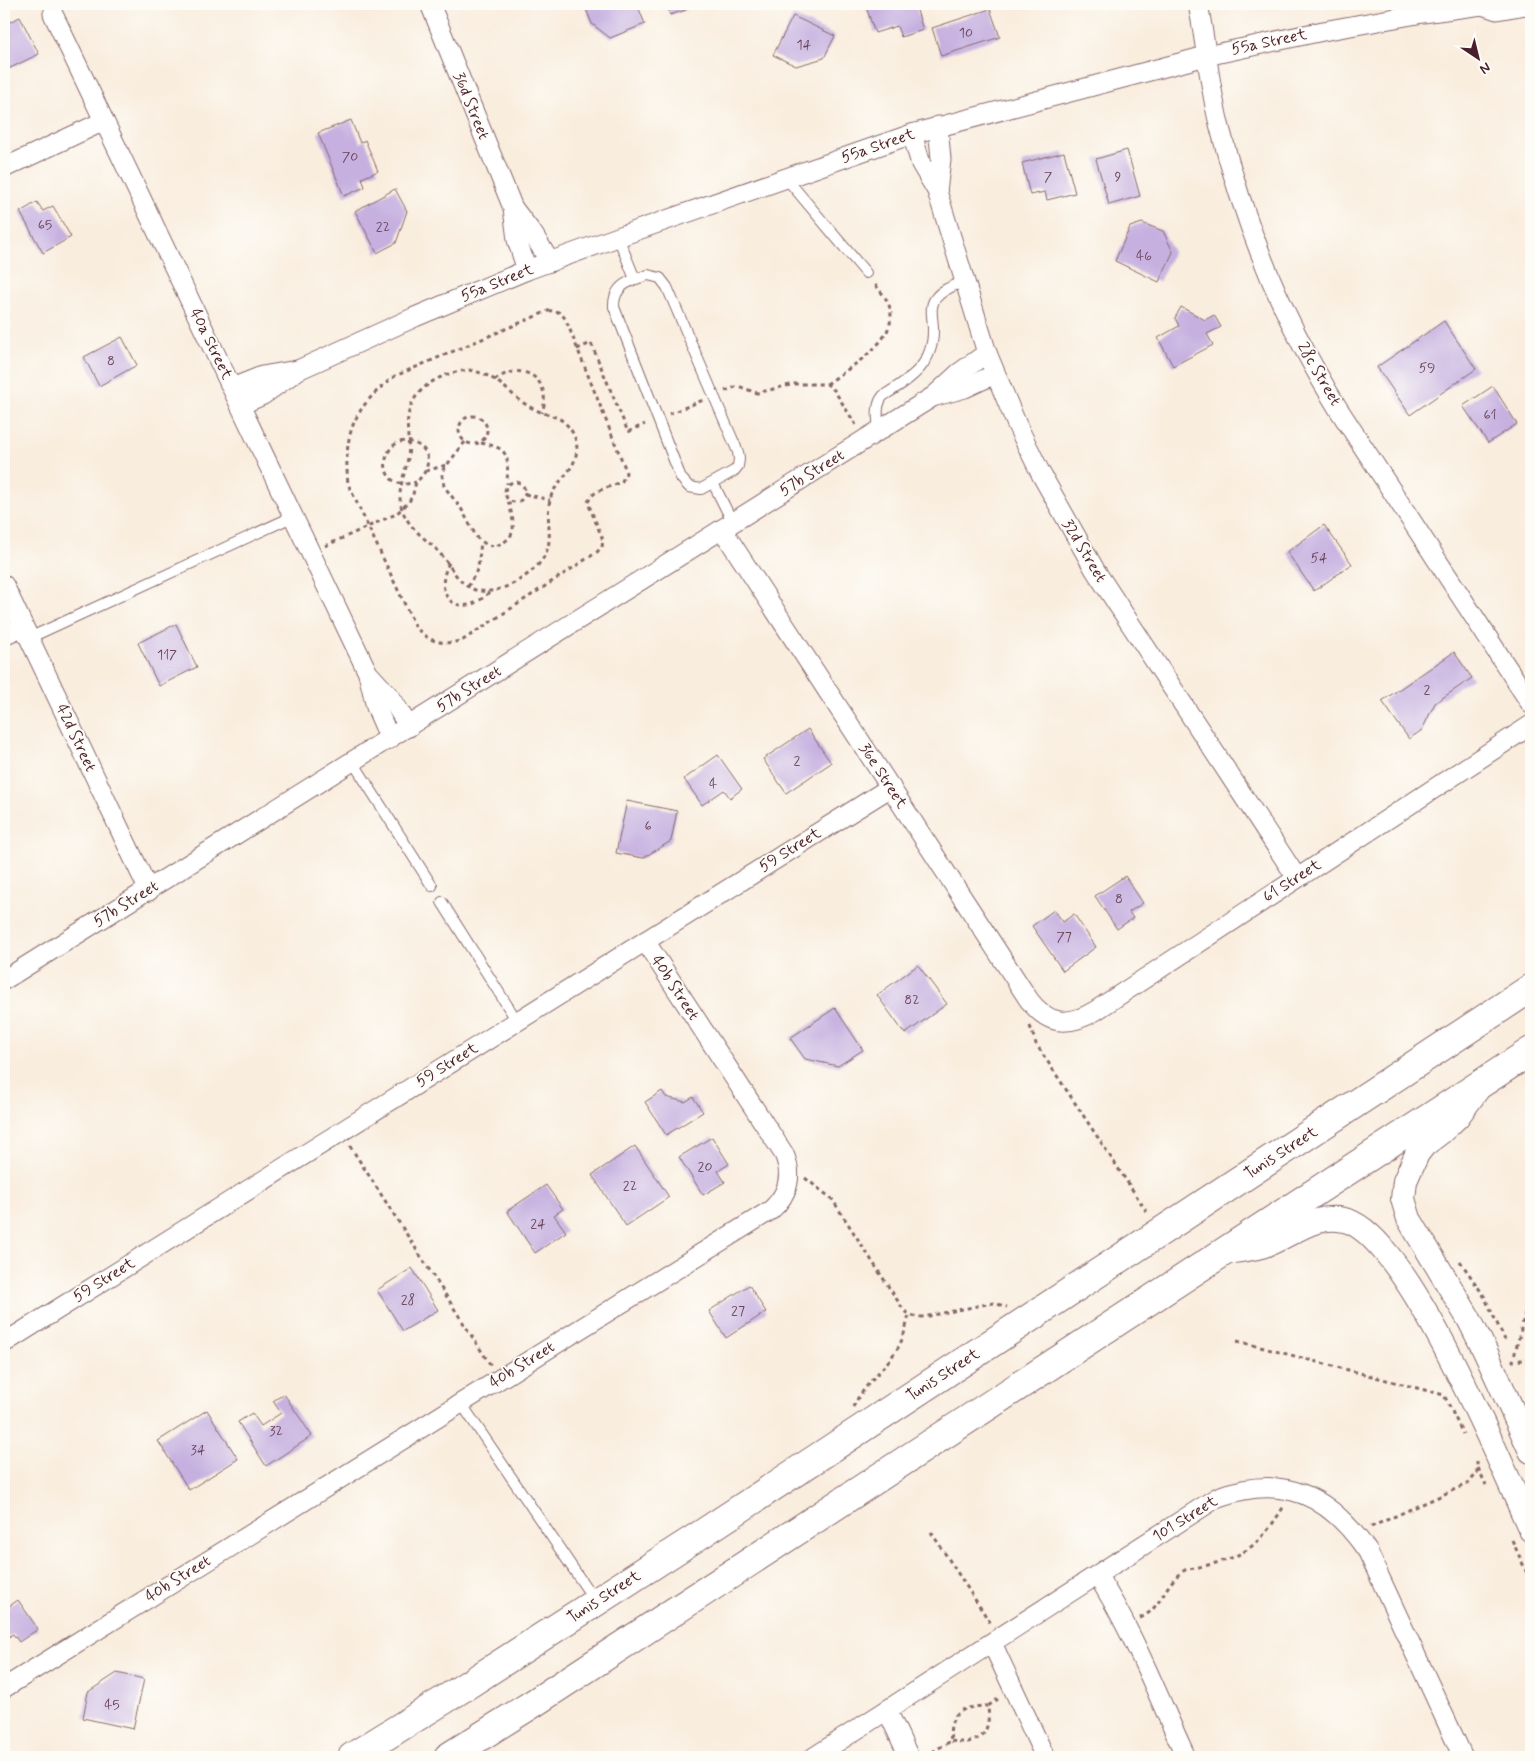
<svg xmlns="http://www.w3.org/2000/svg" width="1535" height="1761" viewBox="0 0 1535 1761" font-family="Mynerve,sans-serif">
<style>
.building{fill:#c6b0e0}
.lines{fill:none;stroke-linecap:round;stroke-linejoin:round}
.service-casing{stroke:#87676a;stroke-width:12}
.minor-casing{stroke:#87676a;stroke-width:21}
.tertiary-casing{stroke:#87676a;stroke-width:26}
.primary-casing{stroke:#87676a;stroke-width:30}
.path{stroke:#87676a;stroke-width:3;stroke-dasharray:4 4;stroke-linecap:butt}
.service{stroke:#fff;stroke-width:10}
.minor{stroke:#fff;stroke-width:19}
.tertiary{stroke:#fff;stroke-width:24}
.primary{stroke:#fff;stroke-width:28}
.labels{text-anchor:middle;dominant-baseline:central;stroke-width:4;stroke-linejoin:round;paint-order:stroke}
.number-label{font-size:14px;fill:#694358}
.street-label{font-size:16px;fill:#4a1f2b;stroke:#fdfcf7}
</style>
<rect width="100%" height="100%" fill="#fdfcf7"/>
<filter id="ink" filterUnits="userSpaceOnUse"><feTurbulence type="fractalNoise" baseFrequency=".02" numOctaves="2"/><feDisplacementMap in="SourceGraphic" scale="10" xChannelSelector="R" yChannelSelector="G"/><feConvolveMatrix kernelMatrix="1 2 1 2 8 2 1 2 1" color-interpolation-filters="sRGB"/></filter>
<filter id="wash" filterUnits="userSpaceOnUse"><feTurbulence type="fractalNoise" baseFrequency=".0096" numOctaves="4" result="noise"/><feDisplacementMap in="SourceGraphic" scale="20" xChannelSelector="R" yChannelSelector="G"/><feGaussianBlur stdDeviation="1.12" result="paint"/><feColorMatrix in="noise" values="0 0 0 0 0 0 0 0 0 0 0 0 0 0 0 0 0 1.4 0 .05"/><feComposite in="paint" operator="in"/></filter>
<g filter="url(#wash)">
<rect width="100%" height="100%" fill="#f9edde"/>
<g id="blocks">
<g class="building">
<polygon points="584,4 637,4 645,24 610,38 592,24"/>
<polygon points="667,4 684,4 686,10 670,15"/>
<polygon points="865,4 915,4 923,30 901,37 897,26 875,33"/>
<polygon points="990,9 1000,37 941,56 932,28"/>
<polygon points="793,16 835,36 824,58 796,66 773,55"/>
<polygon points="20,17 39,54 4,71 4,25"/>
<polygon points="351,120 360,143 365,140 378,171 362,178 365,187 344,196 318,133"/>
<polygon points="1127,150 1140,196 1109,205 1096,159"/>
<polygon points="1064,152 1075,193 1047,200 1045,192 1030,195 1022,163"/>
<polygon points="395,189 407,211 396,243 377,253 355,211"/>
<polygon points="37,202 43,211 53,206 71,237 43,253 20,212"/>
<polygon points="1142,223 1163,231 1173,252 1159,282 1115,261 1130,227"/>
<polygon points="1181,307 1205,320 1214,315 1221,327 1207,334 1213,345 1173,366 1158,338 1179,326 1175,318"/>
<polygon points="1444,321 1476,369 1410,415 1377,367"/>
<polygon points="122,337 137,365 99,386 84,357"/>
<polygon points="1493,386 1517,424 1488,443 1463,406"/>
<polygon points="1324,525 1352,564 1314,591 1287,552"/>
<polygon points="176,624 197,667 159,686 138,643"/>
<polygon points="1454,652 1472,678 1435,703 1422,730 1409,739 1382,701"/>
<polygon points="808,729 831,763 786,793 763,759"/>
<polygon points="718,755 742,789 730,798 724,790 702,805 684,779"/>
<polygon points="627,801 677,811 671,841 643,858 616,853"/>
<polygon points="1125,876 1143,903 1129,912 1133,918 1117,929 1095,896"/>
<polygon points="1054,910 1063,922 1074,914 1096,947 1063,971 1032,926"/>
<polygon points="918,965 947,1004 905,1034 877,995"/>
<polygon points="835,1008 863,1050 838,1066 805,1059 790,1038"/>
<polygon points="662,1091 666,1097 685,1102 693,1097 703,1112 666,1135 645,1102"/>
<polygon points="712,1137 729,1164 718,1171 725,1182 703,1195 679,1157"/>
<polygon points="635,1146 669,1197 626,1226 592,1175"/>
<polygon points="546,1185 563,1209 554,1215 566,1232 535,1253 507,1211"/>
<polygon points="412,1268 438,1310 403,1331 377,1290"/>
<polygon points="749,1285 766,1312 726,1338 709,1311"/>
<polygon points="284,1394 312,1436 266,1466 238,1422 252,1413 261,1426 281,1413 273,1401"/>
<polygon points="207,1410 238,1459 189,1490 158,1441"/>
<polygon points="18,1600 38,1629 19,1642 13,1634 4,1640 4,1610"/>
<polygon points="117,1673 144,1679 133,1729 83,1718 88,1692"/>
</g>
</g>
</g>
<g filter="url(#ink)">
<use href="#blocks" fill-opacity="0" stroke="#87676a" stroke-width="1"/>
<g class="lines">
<defs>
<g id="service">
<polyline points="786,178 866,273"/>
<polyline points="618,237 635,279"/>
<path d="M648 275 660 278 667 287 738 452 739 459 738 466 734 471 701 489 689 487 681 478 614 307C613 285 631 280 648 275Z"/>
<path d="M879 431C878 418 875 406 883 396 910 379 934 365 933 329 933 318 929 308 935 299 941 290 955 285 964 281"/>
<polyline points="713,483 733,523"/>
<polyline points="29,638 294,516"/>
<polyline points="353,762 432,886"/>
<polyline points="442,902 517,1021"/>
<polyline points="461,1403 595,1601"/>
</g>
<g id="minor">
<polyline points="430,4 513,208 517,240 527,270"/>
<path d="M1198 4C1206 44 1209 84 1219 124 1244 224 1284 322 1339 410L1531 704"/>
<polyline points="53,14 368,673 376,707 390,739"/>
<polyline points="912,134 921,164 937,191 987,353 1017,425 1041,474 1095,570 1297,878"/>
<polyline points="4,168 104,121"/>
<polyline points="937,191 941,159 938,126"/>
<polyline points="513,208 533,234 550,262"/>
<polyline points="232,388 262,376 297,370"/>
<polyline points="936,396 965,388 995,374"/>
<polyline points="240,405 263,395 298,370 415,317 527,270 618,237 912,134 1206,56 1323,31 1423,13 1482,5 1497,10 1531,4"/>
<path d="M722 529 1029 1000C1048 1025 1068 1027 1095 1011L1531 725"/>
<polyline points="4,585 149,891"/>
<polyline points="4,635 23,626"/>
<polyline points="368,673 391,698 409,727"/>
<polyline points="4,980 934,396 959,373 987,353"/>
<polyline points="4,1343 891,787"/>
<path d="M1097 1575C1133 1631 1158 1697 1186 1757"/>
<polyline points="992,1643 1045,1757"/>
<path d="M4 1688 771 1210C789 1194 793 1175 784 1154L645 941"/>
<polyline points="887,1710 909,1757"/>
<path d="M814 1757 1218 1497C1285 1473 1330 1496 1368 1552L1463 1757"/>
</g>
<g id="tertiary">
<polyline points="1477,1090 1457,1117 1441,1132 1424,1145 1417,1154 1405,1181 1403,1199 1409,1219 1469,1319 1485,1351 1531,1451"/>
<path d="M1226 1252C1241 1250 1256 1249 1270 1243 1296 1232 1315 1214 1344 1220 1406 1232 1503 1470 1531 1530"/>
</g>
<g id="primary">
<polyline points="352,1757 444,1700 703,1533 1531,988"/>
<polyline points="448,1757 534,1703 1531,1051"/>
</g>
</defs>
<use href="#service" class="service-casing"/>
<use href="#minor" class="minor-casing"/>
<use href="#tertiary" class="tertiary-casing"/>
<use href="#primary" class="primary-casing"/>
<g class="path">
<path d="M548 311C557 310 561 312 566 320L625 468 626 473 622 481C612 488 591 489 588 503L603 540 602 547 597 552 463 640C443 646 428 642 415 626L348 484C343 432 354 407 395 376Z"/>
<polyline points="577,349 591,343 628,432 645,424"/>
<path d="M469 370C503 376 509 398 536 410 546 415 559 416 566 424 574 432 579 444 576 455 573 473 554 482 550 500 544 525 558 542 538 565 523 581 489 601 467 586 456 579 447 560 436 549 423 537 408 527 402 509 396 491 405 475 408 458 410 444 406 430 408 417 412 387 443 372 469 370Z"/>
<path d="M495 380C523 359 553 380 542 413"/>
<path d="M827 384C851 366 908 336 886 299 882 293 878 288 874 283"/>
<polyline points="725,391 738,386 757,393 794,384 827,384 834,390 856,425"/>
<polyline points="669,414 703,400"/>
<circle cx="473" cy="430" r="14"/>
<path d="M465 442 443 470 442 475 444 486 462 510 477 538 487 545 495 546C521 538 513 520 508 500"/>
<path d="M481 443C511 448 508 457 507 484"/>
<polyline points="426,471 446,465"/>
<circle cx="515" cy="492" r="10"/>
<polyline points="525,494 550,500"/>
<path d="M325 546 396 514 409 502 413 494 416 482C429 472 434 452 416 444 380 427 371 496 416 482"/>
<path d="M449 563C430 599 463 622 490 591"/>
<polyline points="468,587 478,568 481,542"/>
<polyline points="1030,1026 1036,1044 1149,1215"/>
<polyline points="350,1146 491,1366"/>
<path d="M805 1178 832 1199 903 1309C910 1316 915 1317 924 1317L987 1304 994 1303 1007 1307"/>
<polyline points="1460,1261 1484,1296 1505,1340"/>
<polyline points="1531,1289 1513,1361 1531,1359"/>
<polyline points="1237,1341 1444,1395 1463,1434"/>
<path d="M853 1407C863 1386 883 1370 896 1351 903 1341 906 1327 909 1315"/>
<polyline points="1478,1468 1486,1485"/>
<polyline points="1371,1527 1469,1483 1477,1473 1477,1462"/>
<polyline points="931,1532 991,1624"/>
<polyline points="1512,1540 1531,1582"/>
<path d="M1140 1618C1163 1608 1163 1583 1185 1570 1238 1559 1255 1554 1284 1506"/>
<path d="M951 1741C980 1746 991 1734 988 1706L998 1699"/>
<path d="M925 1756 951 1741C947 1712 963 1706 988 1706"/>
</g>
<use href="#service" class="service"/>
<use href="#minor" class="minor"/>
<use href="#tertiary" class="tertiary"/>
<use href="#primary" class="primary"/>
</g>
</g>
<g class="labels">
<g class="number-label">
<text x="966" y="33">10</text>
<text x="804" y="45">14</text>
<text x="350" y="157">70</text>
<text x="1048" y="177">7</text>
<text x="1118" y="177">9</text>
<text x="45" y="225">65</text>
<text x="383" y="227">22</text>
<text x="1144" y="256">46</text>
<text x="111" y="361">8</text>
<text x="1427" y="368">59</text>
<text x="1490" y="415">61</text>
<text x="1319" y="558">54</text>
<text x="167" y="655">117</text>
<text x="1427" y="690">2</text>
<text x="797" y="761">2</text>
<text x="713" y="784">4</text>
<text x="648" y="826">6</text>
<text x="1119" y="899">8</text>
<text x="1064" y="937">77</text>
<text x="912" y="1000">82</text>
<text x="705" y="1167">20</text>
<text x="630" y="1186">22</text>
<text x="538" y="1224">24</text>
<text x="408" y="1300">28</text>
<text x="738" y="1311">27</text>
<text x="276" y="1431">32</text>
<text x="198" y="1450">34</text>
<text x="112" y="1705">45</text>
</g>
<g class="street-label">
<text transform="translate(1269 42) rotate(-12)">55a Street</text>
<text transform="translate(471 106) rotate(68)">36d Street</text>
<text transform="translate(878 146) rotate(-19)">55a Street</text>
<text transform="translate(497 283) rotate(-22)">55a Street</text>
<text transform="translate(211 344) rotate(64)">40a Street</text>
<text transform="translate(1319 374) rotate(60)">28c Street</text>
<text transform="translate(812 473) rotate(-32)">57b Street</text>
<text transform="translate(1084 551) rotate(59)">32d Street</text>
<text transform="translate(469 689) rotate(-32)">57b Street</text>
<text transform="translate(76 738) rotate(65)">42d Street</text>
<text transform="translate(883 776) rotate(57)">36e Street</text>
<text transform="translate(790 850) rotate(-32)">59 Street</text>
<text transform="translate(1292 881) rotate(-33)">61 Street</text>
<text transform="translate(126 904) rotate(-32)">57b Street</text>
<text transform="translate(675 988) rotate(57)">40b Street</text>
<text transform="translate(447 1065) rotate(-32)">59 Street</text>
<text transform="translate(1281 1153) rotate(-33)">Tunis Street</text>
<text transform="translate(104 1280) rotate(-32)">59 Street</text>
<text transform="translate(522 1365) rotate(-32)">40b Street</text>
<text transform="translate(943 1375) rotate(-33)">Tunis Street</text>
<text transform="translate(1185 1519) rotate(-32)">101 Street</text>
<text transform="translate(178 1579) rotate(-32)">40b Street</text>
<text transform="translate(604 1597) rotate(-33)">Tunis Street</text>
</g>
</g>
<rect width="1535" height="1761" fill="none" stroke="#fdfcf7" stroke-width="20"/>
<g transform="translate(1478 58) rotate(145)" stroke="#fdfcf7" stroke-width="4" paint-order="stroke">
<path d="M0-4L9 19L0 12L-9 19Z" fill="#4a1f2b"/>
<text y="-8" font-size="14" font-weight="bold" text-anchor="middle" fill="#4a1f2b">N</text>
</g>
</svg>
